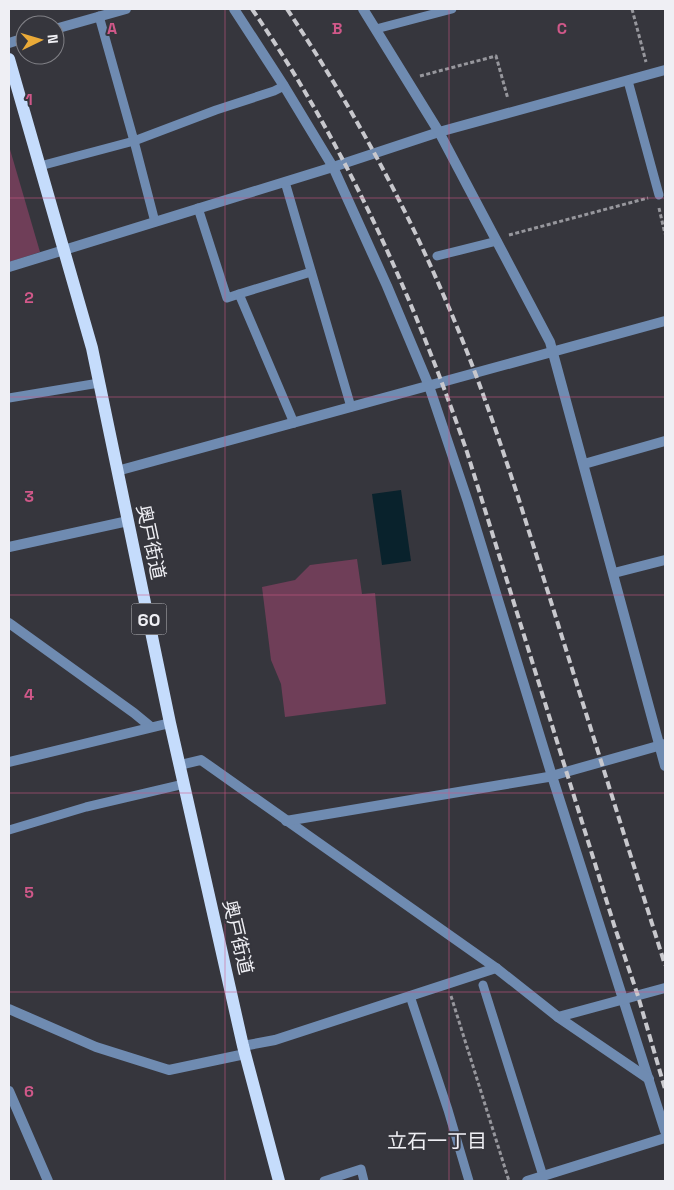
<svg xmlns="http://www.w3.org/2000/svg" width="674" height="1190" viewBox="0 0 674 1190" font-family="'Space Grotesk','Noto Sans JP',sans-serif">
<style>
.green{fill:#6f3e58}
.water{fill:#09222c}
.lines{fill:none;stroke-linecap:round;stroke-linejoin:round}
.path{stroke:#97979d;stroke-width:3;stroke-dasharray:4 2.5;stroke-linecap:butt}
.service{stroke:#6f8bb1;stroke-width:9}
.minor{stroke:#6f8bb1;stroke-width:10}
.tertiary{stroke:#6f8bb1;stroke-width:10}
.primary{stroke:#c5dcfc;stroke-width:12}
.rail{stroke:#c8c8cd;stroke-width:4;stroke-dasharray:8 4;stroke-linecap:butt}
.grid{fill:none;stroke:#d05889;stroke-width:1;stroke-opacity:0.55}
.labels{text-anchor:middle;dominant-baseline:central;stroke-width:4;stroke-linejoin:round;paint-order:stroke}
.shield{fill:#36363d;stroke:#b8b8bd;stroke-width:1}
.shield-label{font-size:18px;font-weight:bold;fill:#efeff4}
.street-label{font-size:19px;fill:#efeff4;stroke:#36363d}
.neighbourhood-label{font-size:20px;fill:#efeff4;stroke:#36363d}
.grid-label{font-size:16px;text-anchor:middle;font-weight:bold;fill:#d05889;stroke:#36363d;stroke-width:4;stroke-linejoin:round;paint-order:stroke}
</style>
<rect width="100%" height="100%" fill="#36363d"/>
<g class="green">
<polygon points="9,146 40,252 9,262"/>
<polygon points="357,559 362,594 375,593 386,704 285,717 281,684 271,660 262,587 295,580 310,565"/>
</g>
<polygon class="water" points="401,490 411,561 382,565 372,494"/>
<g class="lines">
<g class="path">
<polyline points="632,9 646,62"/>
<polyline points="420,76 496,56 508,99"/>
<polyline points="659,208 665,234"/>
<polyline points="509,235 648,198"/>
<polyline points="451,996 509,1181"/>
</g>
<g class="service">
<polyline points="99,16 134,141 155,222"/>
<polyline points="376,29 452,9"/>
<polyline points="628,81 659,195"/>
<polyline points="40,166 134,141 216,110 274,91 284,86"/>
<polyline points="285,182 351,407"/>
<polyline points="198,208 227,298 239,294 294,423"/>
<polyline points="437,256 497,241"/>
<polyline points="239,294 311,272"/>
<polyline points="9,398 99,383"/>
<polyline points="9,830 86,807 184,784"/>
<polyline points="483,985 543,1176"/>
<polyline points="410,996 448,1110 469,1181"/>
<polyline points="324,1181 361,1169 364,1181"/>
</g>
<g class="minor">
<polyline points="234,9 284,86 333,167 387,286 429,386 468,502 552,776 665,1131"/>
<polyline points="55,29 126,9"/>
<polyline points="9,43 25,38"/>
<polyline points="9,267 333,167 439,132 665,70"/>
<polyline points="584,464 665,441"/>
<polyline points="117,471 665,321"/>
<polyline points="9,547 128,521"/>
<polyline points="614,573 665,560"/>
<polyline points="9,623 134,713 151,727"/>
<polyline points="180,765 201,760 496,968 558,1017 649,1079"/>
<polyline points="286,821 548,777 665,744"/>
<polyline points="9,1009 96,1047 169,1070 245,1054"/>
<polyline points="558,1017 665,988"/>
<polyline points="243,1046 275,1040 496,968"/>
<polyline points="9,1091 48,1181"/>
<polyline points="527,1181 665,1138"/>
</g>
<g class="tertiary">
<polyline points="363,9 439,132 550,342 665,766"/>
<polyline points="9,762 170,723"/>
</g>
<polyline class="primary" points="9,59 92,348 170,723 243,1046 279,1181"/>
<g class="rail">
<path d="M252 9C346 145 413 297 467 452L615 928 638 996 665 1089"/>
<path d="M287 9C347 99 400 194 443 294 473 362 497 432 520 503L665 965"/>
</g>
</g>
<path class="grid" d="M225 9V1181M449 9V1181M9 198H665M9 397H665M9 595H665M9 793H665M9 992H665"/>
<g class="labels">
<rect class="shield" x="131.5" y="603.5" width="35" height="31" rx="4"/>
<g class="shield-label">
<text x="149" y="619">60</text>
</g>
<g class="street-label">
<text transform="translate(151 542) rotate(78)">奥戸街道</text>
<text transform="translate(238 937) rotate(77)">奥戸街道</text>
</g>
<g class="neighbourhood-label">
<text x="437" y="1141">立石一丁目</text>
</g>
</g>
<g class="grid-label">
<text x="112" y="34">A</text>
<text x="337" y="34">B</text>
<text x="562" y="34">C</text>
<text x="29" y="105">1</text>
<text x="29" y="303">2</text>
<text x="29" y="502">3</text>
<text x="29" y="700">4</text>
<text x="29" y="898">5</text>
<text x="29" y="1097">6</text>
</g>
<rect width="674" height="1190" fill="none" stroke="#efeff4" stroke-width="20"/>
<g transform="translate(40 40) rotate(85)"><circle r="24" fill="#36363d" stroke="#808086"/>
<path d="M0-4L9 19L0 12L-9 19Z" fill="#eaaa38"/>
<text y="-8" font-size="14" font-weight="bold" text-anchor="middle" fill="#efeff4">N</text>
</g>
</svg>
